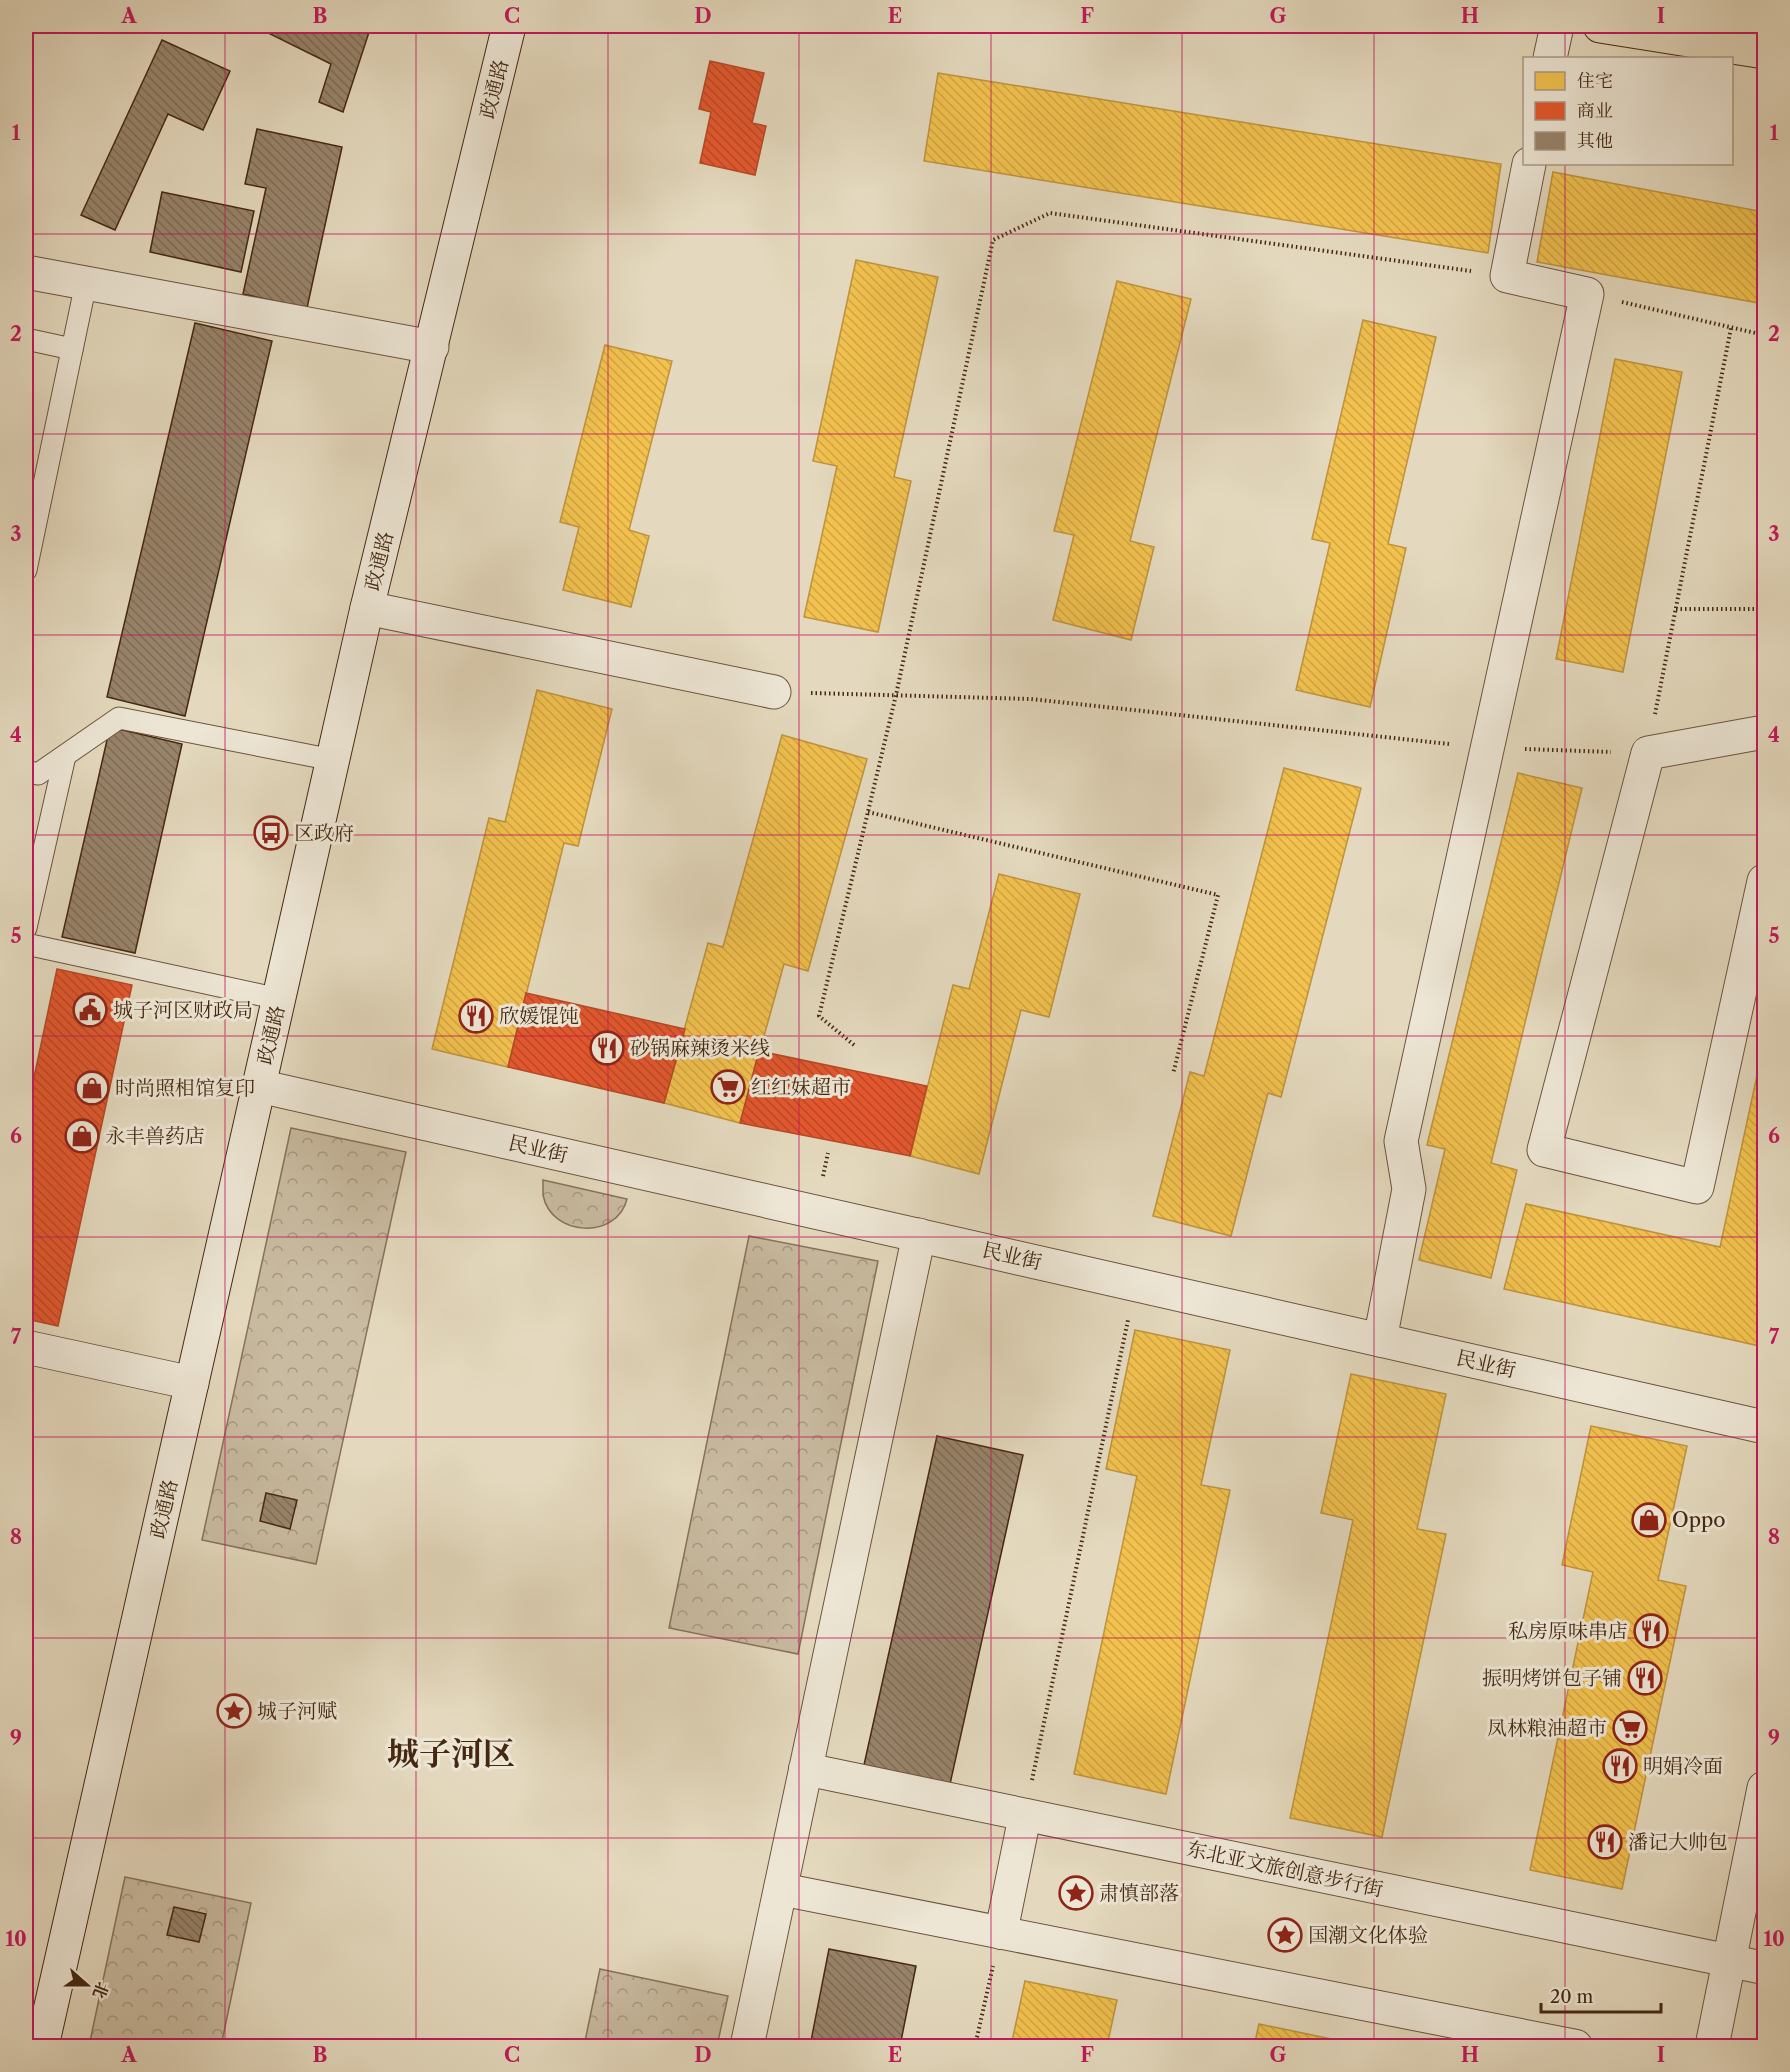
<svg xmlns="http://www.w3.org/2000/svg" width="1790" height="2072" viewBox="0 0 1790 2072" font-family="'Libre Caslon Text','Noto Serif SC',serif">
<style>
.park{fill:url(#park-crowns);stroke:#87725a;stroke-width:1.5}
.homes{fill:url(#homes-back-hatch);stroke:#be933c;stroke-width:1.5}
.shops{fill:url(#shops-back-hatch);stroke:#b44926;stroke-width:1.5}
.building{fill:url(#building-back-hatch);stroke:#452812;stroke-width:1.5}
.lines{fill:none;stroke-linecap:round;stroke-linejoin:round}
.service-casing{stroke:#6d543d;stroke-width:23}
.pedestrian-casing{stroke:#6d543d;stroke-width:34}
.minor-casing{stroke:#6d543d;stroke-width:35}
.secondary-casing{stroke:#452812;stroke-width:35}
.trunk-casing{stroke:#452812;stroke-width:35}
.path{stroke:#452812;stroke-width:4;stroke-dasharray:1.5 3;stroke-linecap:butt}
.service{stroke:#ede6d5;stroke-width:21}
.pedestrian{stroke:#ede6d5;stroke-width:32}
.minor{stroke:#ede6d5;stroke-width:33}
.secondary{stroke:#ede6d5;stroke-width:33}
.trunk{stroke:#e4d9be;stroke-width:33}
.grid{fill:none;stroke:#c2185b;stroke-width:1.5;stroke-opacity:0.55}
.labels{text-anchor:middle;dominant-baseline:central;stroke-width:6;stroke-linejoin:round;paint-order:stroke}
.street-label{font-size:20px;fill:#452812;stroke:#ede6d5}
.poi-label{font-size:20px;fill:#452812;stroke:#ede6d5;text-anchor:start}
.town-label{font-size:32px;font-weight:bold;fill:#452812;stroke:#ede6d5}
.neatline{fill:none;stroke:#c2185b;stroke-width:2}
.grid-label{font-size:20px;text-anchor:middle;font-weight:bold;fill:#c2185b}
</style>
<defs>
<pattern id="park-crowns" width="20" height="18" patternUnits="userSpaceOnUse" patternTransform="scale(1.5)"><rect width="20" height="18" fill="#c9bba1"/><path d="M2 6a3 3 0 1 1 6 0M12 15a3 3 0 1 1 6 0" fill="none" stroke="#a59882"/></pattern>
<pattern id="homes-back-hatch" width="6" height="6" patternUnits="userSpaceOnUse" patternTransform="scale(1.5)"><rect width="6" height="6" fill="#f2c14e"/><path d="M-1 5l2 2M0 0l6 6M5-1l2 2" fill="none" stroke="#d1a643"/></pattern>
<pattern id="shops-back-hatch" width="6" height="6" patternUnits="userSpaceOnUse" patternTransform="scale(1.5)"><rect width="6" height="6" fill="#e4572e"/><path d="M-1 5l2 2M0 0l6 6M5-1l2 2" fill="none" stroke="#bb4826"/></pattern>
<pattern id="building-back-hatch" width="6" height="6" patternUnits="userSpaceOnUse" patternTransform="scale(1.5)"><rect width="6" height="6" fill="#98846b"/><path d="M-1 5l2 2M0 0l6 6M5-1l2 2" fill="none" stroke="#7e6c57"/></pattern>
</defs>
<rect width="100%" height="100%" fill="#e4d9be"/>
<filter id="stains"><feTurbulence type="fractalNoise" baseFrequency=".00333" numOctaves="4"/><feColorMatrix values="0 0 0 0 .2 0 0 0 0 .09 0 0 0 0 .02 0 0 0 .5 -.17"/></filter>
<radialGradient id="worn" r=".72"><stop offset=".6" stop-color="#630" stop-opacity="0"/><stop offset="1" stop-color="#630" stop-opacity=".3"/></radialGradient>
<g class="park">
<polygon points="291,1128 406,1152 316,1564 202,1540"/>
<path d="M543 1180 627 1199C617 1240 551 1237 543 1195 543 1190 543 1185 543 1180Z"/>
<polygon points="749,1236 878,1261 798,1654 669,1628"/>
<polygon points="125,1877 251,1903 221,2046 89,2046"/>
<polygon points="600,1969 728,1996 717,2046 584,2046"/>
</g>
<g class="homes">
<polygon points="938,73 1501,164 1488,253 924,161"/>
<polygon points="1553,172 1764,212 1764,304 1537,262"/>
<polygon points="856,260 938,277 894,477 911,481 878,632 804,617 837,466 813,461"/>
<polygon points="1117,281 1191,299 1130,541 1154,547 1131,640 1053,620 1074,535 1054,531"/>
<polygon points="1363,320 1436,337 1388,544 1406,548 1370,707 1296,690 1330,543 1312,539"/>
<polygon points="605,345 672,361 629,530 649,536 631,607 563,590 579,527 560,522"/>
<polygon points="1615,359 1682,372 1623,672 1556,659"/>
<polygon points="537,690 612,709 578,846 564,843 508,1067 432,1049 489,818 505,822"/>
<polygon points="782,735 867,759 808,971 784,964 740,1123 664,1103 708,943 723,947"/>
<polygon points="1284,768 1361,788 1281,1097 1268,1093 1231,1236 1153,1216 1190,1072 1204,1076"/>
<polygon points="1518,773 1582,788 1491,1163 1517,1170 1491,1278 1419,1260 1445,1149 1427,1145"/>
<polygon points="999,874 1080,894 1049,1017 1021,1010 979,1174 910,1156 953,985 969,989"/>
<polygon points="1764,1043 1764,1347 1504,1289 1526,1204 1720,1247"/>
<polygon points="1135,1330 1230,1350 1201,1485 1230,1490 1166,1794 1074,1774 1137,1476 1106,1469"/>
<polygon points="1351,1374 1446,1394 1417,1529 1446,1534 1382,1837 1290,1818 1353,1520 1321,1513"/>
<polygon points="1591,1426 1687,1446 1658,1580 1686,1586 1622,1889 1530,1870 1593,1572 1562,1565"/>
<polygon points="1025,1981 1117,2000 1107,2046 1011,2046"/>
<polygon points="1259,2024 1351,2043 1351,2046 1254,2046"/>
</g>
<g class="shops">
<polygon points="710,61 764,73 752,123 766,126 755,175 700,163 711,112 699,109"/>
<polygon points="57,969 132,985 58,1326 26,1319 26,1115"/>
<polygon points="526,993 685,1029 664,1103 508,1067"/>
<polygon points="759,1051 927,1086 910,1156 740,1123"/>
</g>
<g class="building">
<polygon points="254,26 371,26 343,112 319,102 331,64"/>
<polygon points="162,40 230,71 203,130 168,114 115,230 81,215"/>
<polygon points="257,129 342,147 307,308 243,294 266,188 245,184"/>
<polygon points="162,192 254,211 241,272 150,252"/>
<polygon points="195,323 272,341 185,716 107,697"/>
<polygon points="110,727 182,744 135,953 62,937"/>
<polygon points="937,1436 1023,1455 950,1784 864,1765"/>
<polygon points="266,1493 297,1500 290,1529 260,1521"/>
<polygon points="174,1907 206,1914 199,1942 167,1935"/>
<polygon points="829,1949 916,1966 900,2046 810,2046"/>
</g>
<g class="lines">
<defs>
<g id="service">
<polyline points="26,339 72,349"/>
<polyline points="26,570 86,283"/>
<polyline points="26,771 38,774 119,718 333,760"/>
<polyline points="26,928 65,756"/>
<polyline points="26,944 279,999"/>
</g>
<g id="pedestrian">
<polyline points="805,1769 1764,1968"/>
<polyline points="780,1889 1576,2046"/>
<polyline points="1001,1933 1025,1815"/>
</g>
<g id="minor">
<polyline points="1550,58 1557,26"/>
<polyline points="26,272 432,347"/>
<polyline points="367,608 774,692"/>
<polyline points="1764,732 1648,753 1544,1150 1697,1187 1764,881"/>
<polyline points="259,1086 1764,1427"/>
<polyline points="1380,1340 1409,1189 1401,1141 1587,294 1507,276 1529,164"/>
<polyline points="26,1347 192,1383"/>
<polyline points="747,2046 919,1235"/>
<polyline points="1712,2046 1764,1788"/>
</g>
<polyline id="secondary" points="42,2046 367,608 509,26"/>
<polyline id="trunk" points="1600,26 1764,52"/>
</defs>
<use href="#service" class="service-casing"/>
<use href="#pedestrian" class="pedestrian-casing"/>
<use href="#minor" class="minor-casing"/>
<use href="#secondary" class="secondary-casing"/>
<use href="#trunk" class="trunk-casing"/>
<g class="path">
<polyline points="1622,302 1764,335"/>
<polyline points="1676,609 1764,609"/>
<polyline points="811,693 1031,699 1449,744"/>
<polyline points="1655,714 1731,328"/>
<polyline points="1525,749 1611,752"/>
<polyline points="868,812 1218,895 1173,1074"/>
<polyline points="854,1045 819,1016 896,695 993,240 1050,213 1471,271"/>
<polyline points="823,1176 828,1153"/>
<polyline points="1032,1780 1128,1320"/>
<polyline points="975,2046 993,1966"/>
</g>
<use href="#service" class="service"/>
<use href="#pedestrian" class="pedestrian"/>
<use href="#minor" class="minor"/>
<use href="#secondary" class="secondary"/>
<use href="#trunk" class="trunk"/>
</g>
<path class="grid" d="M225 26V2046M416 26V2046M608 26V2046M799 26V2046M991 26V2046M1182 26V2046M1374 26V2046M1565 26V58M1565 164V2046M26 234H1764M26 434H1764M26 635H1764M26 835H1764M26 1036H1764M26 1237H1764M26 1437H1764M26 1638H1764M26 1838H1764"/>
<defs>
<symbol id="bus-ring" viewBox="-11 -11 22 22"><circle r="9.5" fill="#ede6d5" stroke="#8f2418" stroke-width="1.5"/><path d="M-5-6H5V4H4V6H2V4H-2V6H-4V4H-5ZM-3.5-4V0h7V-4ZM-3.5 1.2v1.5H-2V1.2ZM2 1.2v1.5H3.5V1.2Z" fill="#8f2418"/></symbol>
<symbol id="civic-ring" viewBox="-11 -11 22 22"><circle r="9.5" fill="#ede6d5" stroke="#8f2418" stroke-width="1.5"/><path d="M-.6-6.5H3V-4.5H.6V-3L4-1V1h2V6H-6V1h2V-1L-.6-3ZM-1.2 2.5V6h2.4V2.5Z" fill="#8f2418"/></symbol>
<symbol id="restaurant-ring" viewBox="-11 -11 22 22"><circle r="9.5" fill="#ede6d5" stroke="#8f2418" stroke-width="1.5"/><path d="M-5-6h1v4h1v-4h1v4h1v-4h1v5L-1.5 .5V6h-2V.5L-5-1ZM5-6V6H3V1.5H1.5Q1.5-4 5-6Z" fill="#8f2418"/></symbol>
<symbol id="supermarket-ring" viewBox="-11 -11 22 22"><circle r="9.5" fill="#ede6d5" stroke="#8f2418" stroke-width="1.5"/><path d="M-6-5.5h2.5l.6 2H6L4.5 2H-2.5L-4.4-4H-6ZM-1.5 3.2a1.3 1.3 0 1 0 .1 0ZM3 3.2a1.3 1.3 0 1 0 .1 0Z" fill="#8f2418"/></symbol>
<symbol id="shop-ring" viewBox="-11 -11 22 22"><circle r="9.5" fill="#ede6d5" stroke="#8f2418" stroke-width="1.5"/><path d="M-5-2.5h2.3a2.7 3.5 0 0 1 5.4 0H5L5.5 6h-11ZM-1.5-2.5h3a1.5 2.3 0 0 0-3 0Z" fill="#8f2418"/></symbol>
<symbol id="sight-ring" viewBox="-11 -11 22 22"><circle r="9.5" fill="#ede6d5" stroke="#8f2418" stroke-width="1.5"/><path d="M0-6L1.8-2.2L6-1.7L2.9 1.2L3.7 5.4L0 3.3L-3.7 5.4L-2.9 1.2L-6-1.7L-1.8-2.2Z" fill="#8f2418"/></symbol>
</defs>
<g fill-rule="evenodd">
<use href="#bus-ring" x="252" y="814" width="38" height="38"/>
<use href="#civic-ring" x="71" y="991" width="38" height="38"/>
<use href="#restaurant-ring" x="457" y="997" width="38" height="38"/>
<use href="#restaurant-ring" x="588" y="1029" width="38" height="38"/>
<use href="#supermarket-ring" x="709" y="1068" width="38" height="38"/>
<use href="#shop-ring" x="73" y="1069" width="38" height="38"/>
<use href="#shop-ring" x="63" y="1117" width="38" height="38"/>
<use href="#shop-ring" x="1630" y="1501" width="38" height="38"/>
<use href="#restaurant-ring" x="1632" y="1612" width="38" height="38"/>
<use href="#restaurant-ring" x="1626" y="1659" width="38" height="38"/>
<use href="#sight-ring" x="215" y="1692" width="38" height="38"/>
<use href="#supermarket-ring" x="1611" y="1709" width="38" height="38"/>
<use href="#restaurant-ring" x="1601" y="1747" width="38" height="38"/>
<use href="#restaurant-ring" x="1586" y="1823" width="38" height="38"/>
<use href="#sight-ring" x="1057" y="1874" width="38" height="38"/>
<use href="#sight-ring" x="1266" y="1916" width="38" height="38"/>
</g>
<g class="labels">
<g class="street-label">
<text transform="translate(494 89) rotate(-76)">政通路</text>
<text transform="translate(379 561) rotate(-76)">政通路</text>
<text transform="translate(271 1035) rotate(-77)">政通路</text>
<text transform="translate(538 1149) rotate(13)">民业街</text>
<text transform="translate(1012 1256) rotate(13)">民业街</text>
<text transform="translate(1486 1364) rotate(13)">民业街</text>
<text transform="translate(164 1509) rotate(-77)">政通路</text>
<text transform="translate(1285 1869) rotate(12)">东北亚文旅创意步行街</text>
</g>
<g class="poi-label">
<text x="294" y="833">区政府</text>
<text x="113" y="1010">城子河区财政局</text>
<text x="499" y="1016">欣媛馄饨</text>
<text x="630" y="1048">砂锅麻辣烫米线</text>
<text x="751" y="1087">红红妹超市</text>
<text x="115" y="1088">时尚照相馆复印</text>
<text x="105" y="1136">永丰兽药店</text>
<text x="1672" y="1520">Oppo</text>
<text x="1628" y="1631" text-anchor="end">私房原味串店</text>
<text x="1622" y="1678" text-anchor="end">振明烤饼包子铺</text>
<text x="257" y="1711">城子河赋</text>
<text x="1607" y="1728" text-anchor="end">凤林粮油超市</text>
<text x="1643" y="1766">明娟冷面</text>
<text x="1628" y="1842">潘记大帅包</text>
<text x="1099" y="1893">肃慎部落</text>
<text x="1308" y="1935">国潮文化体验</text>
</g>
<g class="town-label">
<text x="451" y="1753">城子河区</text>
</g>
</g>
<rect width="1790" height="2072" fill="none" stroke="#e4d9be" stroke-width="66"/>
<rect x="1523" y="57" width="210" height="108" fill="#ede6d5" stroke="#aa9a87" stroke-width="1.5"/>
<rect x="1535" y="72" width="30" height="18" fill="#f2c14e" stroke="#aa9a87" stroke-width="1.5"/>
<text x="1577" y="87" font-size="18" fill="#452812">住宅</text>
<rect x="1535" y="102" width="30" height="18" fill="#e4572e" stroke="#aa9a87" stroke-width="1.5"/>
<text x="1577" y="117" font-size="18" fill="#452812">商业</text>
<rect x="1535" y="132" width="30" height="18" fill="#98846b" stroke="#aa9a87" stroke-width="1.5"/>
<text x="1577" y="147" font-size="18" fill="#452812">其他</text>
<g transform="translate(87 1985) rotate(111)" stroke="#ede6d5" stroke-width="4.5" paint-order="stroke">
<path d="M0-4.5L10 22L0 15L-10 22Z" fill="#452812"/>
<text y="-9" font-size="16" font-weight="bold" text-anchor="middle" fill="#452812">北</text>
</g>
<path d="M1541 2003v9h120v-9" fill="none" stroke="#452812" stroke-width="3"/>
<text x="1550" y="2003" font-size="18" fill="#452812" stroke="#ede6d5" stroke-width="4.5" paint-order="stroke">20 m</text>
<rect x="33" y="33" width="1724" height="2006" class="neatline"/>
<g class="grid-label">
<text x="129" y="23">A</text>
<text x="320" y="23">B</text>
<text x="512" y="23">C</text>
<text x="703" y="23">D</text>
<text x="895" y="23">E</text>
<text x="1087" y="23">F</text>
<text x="1278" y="23">G</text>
<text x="1470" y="23">H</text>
<text x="1661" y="23">I</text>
<text x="16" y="140">1</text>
<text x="1774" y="140">1</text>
<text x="16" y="341">2</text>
<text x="1774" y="341">2</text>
<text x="16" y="541">3</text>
<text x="1774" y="541">3</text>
<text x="16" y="742">4</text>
<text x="1774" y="742">4</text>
<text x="16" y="943">5</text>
<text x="1774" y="943">5</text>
<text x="16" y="1143">6</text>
<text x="1774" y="1143">6</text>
<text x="16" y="1344">7</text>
<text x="1774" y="1344">7</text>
<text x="16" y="1544">8</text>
<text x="1774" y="1544">8</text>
<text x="16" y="1745">9</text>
<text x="1774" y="1745">9</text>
<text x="16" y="1946">10</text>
<text x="1774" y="1946">10</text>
<text x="129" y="2062">A</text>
<text x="320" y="2062">B</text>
<text x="512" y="2062">C</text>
<text x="703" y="2062">D</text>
<text x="895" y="2062">E</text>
<text x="1087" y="2062">F</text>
<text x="1278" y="2062">G</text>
<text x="1470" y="2062">H</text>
<text x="1661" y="2062">I</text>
</g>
<rect width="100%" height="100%" filter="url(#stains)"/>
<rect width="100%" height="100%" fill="url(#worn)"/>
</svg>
